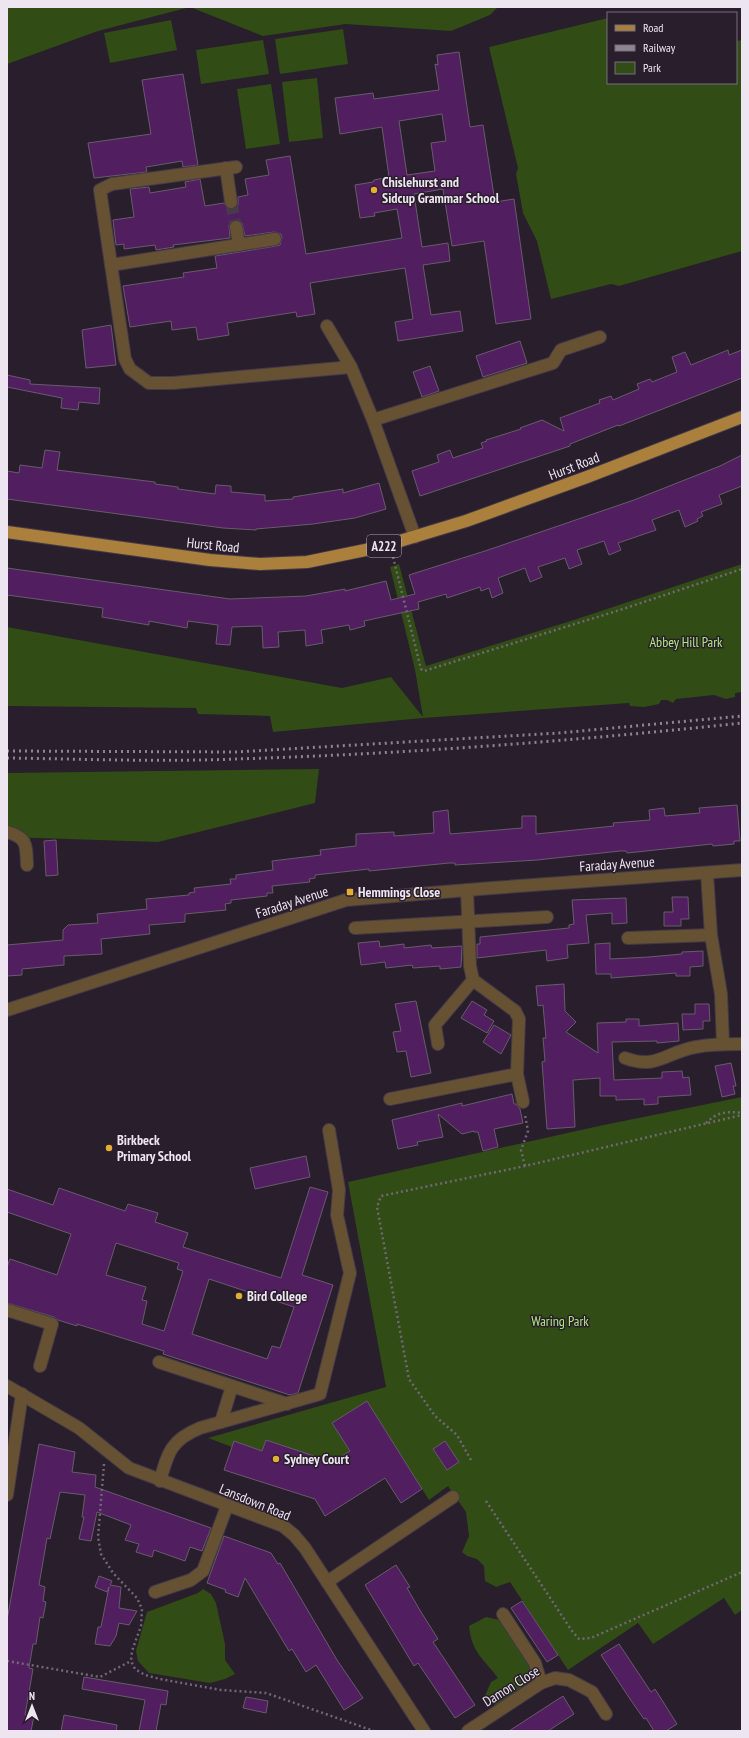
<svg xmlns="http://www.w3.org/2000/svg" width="749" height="1738" viewBox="0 0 749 1738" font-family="'PT Sans Narrow',sans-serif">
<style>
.green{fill:#314c15}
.building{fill:#511f5f;stroke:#685b6d;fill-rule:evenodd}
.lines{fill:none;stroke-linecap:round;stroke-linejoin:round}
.minor-tunnel{stroke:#463c49;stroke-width:12;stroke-dasharray:12 6;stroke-linecap:butt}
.minor-casing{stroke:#443a47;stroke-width:14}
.major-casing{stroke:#443a47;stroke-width:14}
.path{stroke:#726875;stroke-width:2.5;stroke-dasharray:2 3;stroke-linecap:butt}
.minor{stroke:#675133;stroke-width:12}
.major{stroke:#ab7f3c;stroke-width:12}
.rail{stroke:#8e8591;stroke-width:3;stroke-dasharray:2 4;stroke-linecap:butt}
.poi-dot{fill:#e2af34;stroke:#291e2c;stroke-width:1.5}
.labels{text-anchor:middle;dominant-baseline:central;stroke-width:3;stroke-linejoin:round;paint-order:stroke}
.shield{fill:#291e2c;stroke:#b2a9b4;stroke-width:1}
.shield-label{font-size:13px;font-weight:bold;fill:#ede5ef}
.poi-label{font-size:14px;font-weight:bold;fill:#ede5ef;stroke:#291e2c;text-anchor:start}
.street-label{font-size:14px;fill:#ede5ef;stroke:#291e2c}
.park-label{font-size:14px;fill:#afe77e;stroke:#291e2c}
</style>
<rect width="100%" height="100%" fill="#291e2c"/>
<g class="green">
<polygon points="7,7 498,7 490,15 451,31 346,24 263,36 190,7 98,31 7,64"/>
<polygon points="608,18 608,83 736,83 736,41 742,40 742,251 619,286 611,284 551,299 537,241 523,213 516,174 518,168 489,47"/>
<polygon points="171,20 177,50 110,63 104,33"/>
<polygon points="343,29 348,64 280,74 275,39"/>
<polygon points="263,40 269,74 201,84 196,50"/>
<polygon points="317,78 323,138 289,142 282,82"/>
<polygon points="271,84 280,144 246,149 237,89"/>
<polygon points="399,564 426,666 577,619 742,564 742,692 735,693 735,697 726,699 714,695 676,699 673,703 667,700 661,700 659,704 644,707 630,706 629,703 423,718 273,732 270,716 198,714 196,708 7,706 7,627 342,688 391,677 423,717 415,670 390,567"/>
<polygon points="319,769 315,803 158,842 7,837 7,773"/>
<polygon points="742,1097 742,1610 735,1615 724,1598 653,1644 638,1623 568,1670 510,1582 496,1587 485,1581 484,1566 477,1559 467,1556 462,1552 469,1536 466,1512 448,1486 429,1500 367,1401 332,1423 350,1451 332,1462 266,1440 262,1451 234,1441 232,1447 208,1438 386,1387 348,1182 599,1126"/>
<polygon points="203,1589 211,1594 216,1603 225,1644 225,1660 235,1674 225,1679 210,1683 149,1673 138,1661 136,1651 147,1612 198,1593"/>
<path d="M486 1617 500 1620 514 1637 534 1671 533 1682 497 1706 484 1698 491 1682 498 1678C482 1657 472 1653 469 1626Z"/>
</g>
<g class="building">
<path d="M459 52 470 127 483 125 495 202 514 199 531 319 496 324 484 241 452 246 443 189 414 194 422 247 448 243 450 261 423 265 431 315 460 311 463 331 398 341 395 322 413 319 405 268 310 283 315 314 297 317 296 312 227 323 229 335 198 340 196 327 172 330 171 321 130 327 123 286 184 277 183 273 217 268 215 256 276 246 280 245 282 238 281 234 274 232 245 236 242 223 235 220 229 225 230 238 173 245 174 247 156 250 155 245 124 249V244L116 245 113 220 134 217 130 189 149 187 150 193 186 187 185 182 200 179 205 206 224 203 228 209H232L238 205V197L248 195 245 179 269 175 266 160 290 156 306 254 402 238 397 209 374 213 375 216 360 218 355 185 373 182 374 180 389 177 382 127 340 134 335 98 373 93 374 99 439 90 435 64 438 65 437 55ZM442 114 446 141 431 143 435 171 407 175 399 121Z"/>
<polygon points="183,74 198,165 183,167 182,161 146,167 147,172 94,178 88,143 151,134 142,80"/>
<polygon points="111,325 116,365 86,368 82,330"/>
<polygon points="520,341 527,363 483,377 476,356"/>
<polygon points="728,350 729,355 742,350 742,378 619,426 618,425 570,444 570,446 420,496 412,471 439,462 437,455 450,450 453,458 483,448 481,443 487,441 486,440 521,429 520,428 542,420 564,431 560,418 600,403 599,400 611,396 613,400 639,389 637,384 650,379 652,382 677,372 672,357 685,352 691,365"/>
<polygon points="430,366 439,391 422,397 413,372"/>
<polygon points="7,375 30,380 30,384 100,388 99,404 79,402 78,410 61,408 62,398 7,387"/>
<polygon points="45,450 60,452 57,470 155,482 155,484 178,487 178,489 215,494 216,485 231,486 231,492 265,495 265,501 293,499 293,497 343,489 343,493 379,483 386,509 355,518 313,524 256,529 256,530 223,528 7,499 7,471 19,473 20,465 42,468"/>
<polygon points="742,455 742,486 719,495 722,504 701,512 703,516 697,519 698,521 685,527 679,510 652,520 656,530 618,543 621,550 609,555 604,541 577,550 582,564 569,569 565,558 538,567 542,577 530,582 525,568 498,578 503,593 492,598 489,588 481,591 480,587 447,598 446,594 418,602 419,609 364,621 365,626 350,630 349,625 321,630 323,643 306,646 305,630 278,632 279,647 263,648 262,626 232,627 230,645 216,644 218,625 188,621 187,628 149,621 149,625 102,617 103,608 7,595 7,568 230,599 306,596 345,589 345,591 386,581 391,600 415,594 409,575 488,550 634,500 720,466"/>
<polygon points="737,805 740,841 734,841 734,844 713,846 712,844 627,853 626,851 620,851 537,860 455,865 455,863 449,863 369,871 369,869 315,875 315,878 309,879 310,882 272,886 273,893 267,893 267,896 231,900 231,903 225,904 226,910 185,914 185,922 149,925 150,934 101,939 102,954 64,956 64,965 22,969 22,975 7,976 7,945 63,940 63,930 68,925 98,923 97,914 147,909 146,899 189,895 189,893 195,892 194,888 231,884 230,879 236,879 236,875 273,870 272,861 321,855 320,850 356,846 356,834 394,832 394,836 434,833 433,812 448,810 450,834 522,828 522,816 536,816 536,834 614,826 613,823 650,820 649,810 664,808 665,816 700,813 699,808"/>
<polygon points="56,840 58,875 46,876 44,841"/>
<polygon points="672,897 688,897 689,919 681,919 681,926 664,926 664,912 673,912"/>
<polygon points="626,898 627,923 612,924 612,913 586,915 589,943 567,945 568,958 547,961 546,950 477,958 477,944 480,944 480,937 569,928 569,925 574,924 572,900"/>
<polygon points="379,941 380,947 404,944 404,948 431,945 432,948 462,946 461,967 440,969 440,966 413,968 412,965 386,968 385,962 361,965 358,943"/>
<polygon points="610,943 610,959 649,957 682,954 682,952 703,951 703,966 690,967 690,976 676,976 676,973 611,978 611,974 596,974 595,944"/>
<polygon points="564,984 565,1011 576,1022 566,1032 598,1053 597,1023 626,1022 626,1019 639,1019 639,1026 678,1023 679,1041 657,1043 657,1041 612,1042 614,1080 662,1078 662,1072 682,1071 683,1078 689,1077 691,1095 658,1097 658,1104 644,1105 644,1099 616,1100 616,1096 600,1096 600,1078 573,1080 575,1127 547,1129 542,1062 545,1061 543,1038 546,1038 543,1005 538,1006 536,986"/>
<polygon points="416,1001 431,1073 411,1077 406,1051 397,1052 393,1032 401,1031 395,1004"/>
<polygon points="472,1001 487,1010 484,1015 494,1021 487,1033 461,1018"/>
<polygon points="695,1004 709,1004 710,1021 703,1021 703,1029 683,1030 682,1014 695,1014"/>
<polygon points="494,1025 511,1035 501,1054 483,1042"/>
<polygon points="731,1063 736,1086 733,1086 735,1094 722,1097 715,1066"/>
<polygon points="512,1094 514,1104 516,1104 520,1109 523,1123 494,1129 498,1147 483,1151 478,1132 474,1132 474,1131 462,1134 438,1114 443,1137 417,1142 418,1145 398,1149 392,1120 462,1103 462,1106"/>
<polygon points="306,1156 310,1177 255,1189 250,1168"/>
<path d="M310 1187 328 1192 302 1275 333 1285 298 1393 290 1395 163 1354 164 1351 77 1324V1326L58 1320 54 1317 7 1303V1267L10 1259 57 1275 71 1234 7 1212V1189L53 1205 59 1188 125 1211 128 1204 158 1213 155 1222 188 1233 183 1247 281 1278ZM116 1243 179 1263 177 1269 183 1271 164 1331 142 1324 147 1301 142 1300 146 1287 106 1275ZM209 1279 294 1307 280 1348 272 1346 267 1359 192 1334Z"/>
<polygon points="367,1401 422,1489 401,1503 385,1478 325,1516 315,1499 224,1470 234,1441 262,1451 266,1440 332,1462 350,1451 332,1423"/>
<polygon points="445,1441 459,1462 447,1470 433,1449"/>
<polygon points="39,1444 75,1452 72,1472 96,1475 95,1487 211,1528 202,1551 190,1547 185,1561 154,1550 152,1557 136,1552 139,1544 125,1540 131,1525 97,1512 91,1541 79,1539 84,1517 82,1517 85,1495 60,1492 50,1539 47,1538 39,1585 45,1587 43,1601 46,1602 43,1618 40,1617 36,1644 33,1644 29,1668 33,1669 25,1715 34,1716 31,1731 7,1731 7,1620"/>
<polygon points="224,1536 271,1553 278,1564 280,1563 337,1660 363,1698 344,1710 316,1665 306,1672 292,1649 289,1651 245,1578 238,1597 225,1592 226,1590 207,1583"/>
<polygon points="396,1565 410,1587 407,1588 421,1612 438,1639 433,1642 475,1705 455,1718 418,1663 414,1666 365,1585"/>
<polygon points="99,1576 112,1581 110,1585 121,1587 119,1608 137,1611 129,1625 119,1623 116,1636 110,1646 95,1644 98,1627 101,1627 109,1587 107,1592 95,1587"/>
<polygon points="522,1601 558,1655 547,1662 511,1608"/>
<polygon points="619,1644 651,1692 655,1689 677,1724 666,1731 654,1731 646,1718 644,1719 630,1699 601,1655"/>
<polygon points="84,1677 168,1691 166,1705 161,1704 156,1731 139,1731 145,1700 82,1689"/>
<polygon points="563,1696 574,1714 548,1731 509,1731"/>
<polygon points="246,1697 268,1701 266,1713 243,1708"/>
<polygon points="64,1715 117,1725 116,1731 61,1731"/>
</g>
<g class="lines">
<polyline class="minor-tunnel" points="231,202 236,227"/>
<defs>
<g id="minor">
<polyline points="236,167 112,184 100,190 125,359 130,369 149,383 173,383 351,367"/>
<polyline points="226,168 231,202"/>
<polyline points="236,227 239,245"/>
<polyline points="111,265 275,239"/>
<polyline points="327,326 351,367 373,420 415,537"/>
<polyline points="373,420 553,363 561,350 600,337"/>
<path d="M7 832C28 838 26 845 27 865"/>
<polyline points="707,873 711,935 721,994 723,1044"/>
<polyline points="355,928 547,917"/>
<polyline points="628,938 711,935"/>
<polyline points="7,1010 346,900 492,888 742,870"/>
<polyline points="438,1044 435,1025 473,980"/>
<path d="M625 1058C657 1070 666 1052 696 1047 711 1044 726 1044 742 1044"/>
<polyline points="517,1074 523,1102"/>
<polyline points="390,1099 517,1074 519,1019 515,1011 473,980 470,966 467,890"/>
<polyline points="7,1310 52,1324 40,1366"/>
<polyline points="159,1362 232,1386"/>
<polyline points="7,1386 79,1428 129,1468 283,1526 294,1535 305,1548 424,1731"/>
<polyline points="221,1422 232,1386 287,1404"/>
<path d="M160 1481C168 1452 171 1440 200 1428L320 1394 350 1273 337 1215 339 1190 329 1130"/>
<polyline points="7,1495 22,1394"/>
<polyline points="327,1582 453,1497"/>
<polyline points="155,1592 191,1580 203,1571 227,1506"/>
<polyline points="503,1614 535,1663 541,1683"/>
<polyline points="468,1731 541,1683 555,1678 569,1680 592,1692 606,1714"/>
</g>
<polyline id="major" points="7,532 210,560 260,564 307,562 380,547 466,521 587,477 742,417"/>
</defs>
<use href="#minor" class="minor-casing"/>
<use href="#major" class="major-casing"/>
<g class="path">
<polyline points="393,557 421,669 424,671 623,609 742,569"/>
<path d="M706 1123C717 1112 727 1111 742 1113"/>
<polyline points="525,1166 521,1150 528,1131 525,1115"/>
<polyline points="471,1460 457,1435 435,1416 409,1379 377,1207 381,1196 525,1166 742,1115"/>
<polyline points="104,1464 98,1537 101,1554 113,1573 137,1598 142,1609 141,1626 132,1651 131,1661 135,1669 145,1675 160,1679 221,1690 266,1693 374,1731"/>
<polyline points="486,1501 572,1631 579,1639 591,1638 742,1572"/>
<polyline points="7,1661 100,1677 131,1661"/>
</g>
<use href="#minor" class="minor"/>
<use href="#major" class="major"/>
<g class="rail">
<polyline points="7,751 236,752 559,733 742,716"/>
<path d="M7 758C83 759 160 762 236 759 405 754 574 741 742 723"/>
</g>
</g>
<g class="poi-dot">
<circle cx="374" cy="190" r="4"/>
<rect x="346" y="888" width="8" height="8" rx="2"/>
<circle cx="109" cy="1148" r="4"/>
<circle cx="239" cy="1296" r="4"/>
<circle cx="276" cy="1459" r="4"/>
</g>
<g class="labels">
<rect class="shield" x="367" y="535" width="34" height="22" rx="3"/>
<g class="shield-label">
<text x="384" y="546">A222</text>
</g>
<g class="poi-label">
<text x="382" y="182">Chislehurst and<tspan x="382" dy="16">Sidcup Grammar School</tspan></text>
<text x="358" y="892">Hemmings Close</text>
<text x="117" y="1140">Birkbeck<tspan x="117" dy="16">Primary School</tspan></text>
<text x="247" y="1296">Bird College</text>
<text x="284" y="1459">Sydney Court</text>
</g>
<g class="street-label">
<text transform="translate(574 466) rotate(-21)">Hurst Road</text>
<text transform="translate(213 545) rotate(6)">Hurst Road</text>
<text transform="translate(617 864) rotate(-4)">Faraday Avenue</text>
<text transform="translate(292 902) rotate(-18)">Faraday Avenue</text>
<text transform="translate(255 1502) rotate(22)">Lansdown Road</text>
<text transform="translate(511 1686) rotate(-32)">Damon Close</text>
</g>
<g class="park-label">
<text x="686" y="642">Abbey Hill Park</text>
<text x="560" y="1321">Waring Park</text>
</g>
</g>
<rect width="749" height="1738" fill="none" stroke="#ede5ef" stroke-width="16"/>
<rect x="607" y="12" width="130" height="72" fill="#291e2c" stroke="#776e7a"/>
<rect x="615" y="25" width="20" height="6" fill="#ab7f3c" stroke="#776e7a"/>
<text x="643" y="32" font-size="12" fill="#ede5ef">Road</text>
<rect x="615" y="45" width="20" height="6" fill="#8e8591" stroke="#776e7a"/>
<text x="643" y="52" font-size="12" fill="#ede5ef">Railway</text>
<rect x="615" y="62" width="20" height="12" fill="#314c15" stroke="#776e7a"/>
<text x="643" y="72" font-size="12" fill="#ede5ef">Park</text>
<g transform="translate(32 1706)" stroke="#291e2c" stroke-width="3" paint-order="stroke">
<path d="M0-3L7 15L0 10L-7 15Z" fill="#ede5ef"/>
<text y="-6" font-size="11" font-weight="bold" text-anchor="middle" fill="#ede5ef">N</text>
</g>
</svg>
